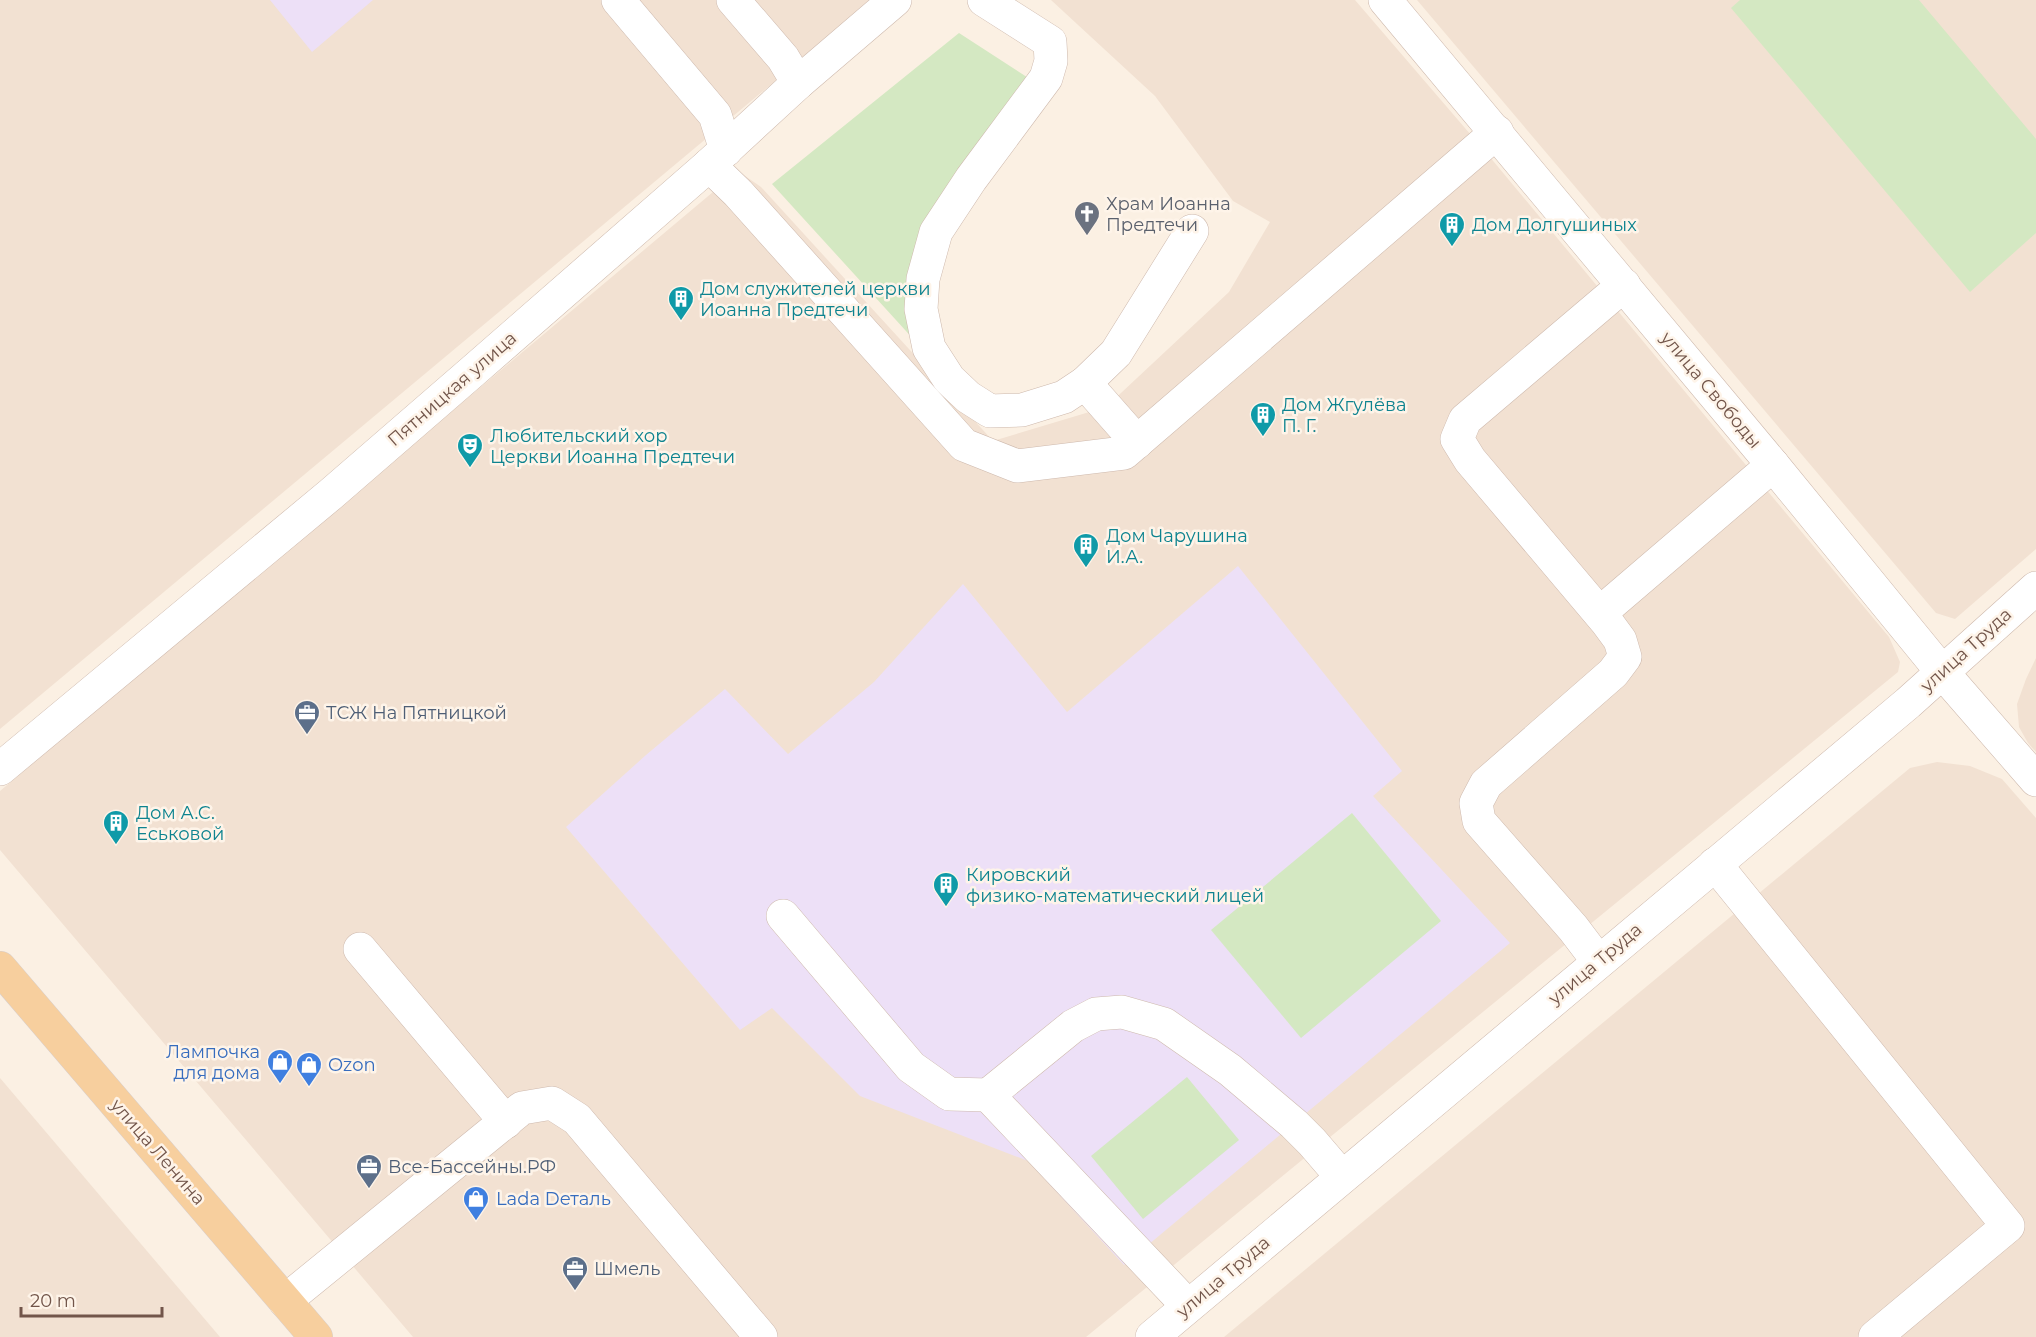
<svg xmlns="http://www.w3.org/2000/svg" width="2036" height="1337" viewBox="0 0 2036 1337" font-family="Montserrat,sans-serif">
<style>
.residential{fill:#f2e1d2}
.education{fill:#ede0f7}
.green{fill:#d4e8c2}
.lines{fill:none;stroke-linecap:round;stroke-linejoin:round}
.minor-casing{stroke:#ceb9ad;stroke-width:34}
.major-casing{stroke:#d8cfcc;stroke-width:34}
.minor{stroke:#fff;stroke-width:33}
.major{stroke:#f7cf9e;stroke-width:33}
.labels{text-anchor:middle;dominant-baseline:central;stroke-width:5;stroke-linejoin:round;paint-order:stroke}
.worship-label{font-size:18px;fill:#5b616d;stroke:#fef4e9;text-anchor:start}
.culture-label{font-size:18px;fill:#0d838f;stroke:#fef4e9;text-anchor:start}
.street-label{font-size:18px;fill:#72554a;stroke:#fef4e9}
.service-label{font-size:18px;fill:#4e5e75;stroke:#fef4e9;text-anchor:start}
.shop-label{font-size:18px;fill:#366cbe;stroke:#fef4e9;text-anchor:start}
</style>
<rect width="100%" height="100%" fill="#fbf0e3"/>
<g class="residential">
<polygon points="0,0 872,0 0,729"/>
<polygon points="1051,0 1355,0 1489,156 1889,637 1900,662 1898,672 1086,1337 413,1337 0,850 0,791 738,171 761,187 993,441 1106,407 1229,292 1270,222 1233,201 1155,96"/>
<polygon points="1417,0 2036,0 2036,549 1955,619 1936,613"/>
<polygon points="2036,658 2036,752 2028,743 2019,727 2017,704 2026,679"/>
<polygon points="1937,762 1970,766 2002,779 2036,818 2036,1337 1224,1337 1910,768"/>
<polygon points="0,1078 220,1337 0,1337"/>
</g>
<g class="education">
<polygon points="270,0 373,0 312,52"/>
<polygon points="1238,566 1402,771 1373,796 1510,943 1124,1265 1028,1161 860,1096 772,1008 740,1030 566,827 646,755 725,689 788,754 874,682 963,584 1067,712"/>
</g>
<g class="green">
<polygon points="1740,0 1919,0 2036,139 2036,233 1970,292 1731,8"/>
<polygon points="959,33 1033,81 926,226 916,342 772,184"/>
<polygon points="1352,813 1441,921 1301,1038 1211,930"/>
<polygon points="1187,1077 1239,1140 1143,1219 1091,1156"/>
</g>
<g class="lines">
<defs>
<g id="minor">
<polyline points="618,0 715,115 726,150"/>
<polyline points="733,0 783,58 798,83"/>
<polyline points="984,0 1050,42 1051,61 1046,78 971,179 936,232 923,279 921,309 929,348 949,379 968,397 990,411 1022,410 1064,397 1085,383 1116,353 1192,231"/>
<polyline points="1385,0 1773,465 1943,673 2036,780"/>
<polyline points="709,165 738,193 964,445 1017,466 1124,453 1497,132"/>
<polyline points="1085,383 1137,442"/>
<polyline points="1600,613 1773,465"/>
<polyline points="0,769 331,494 473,371 709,165 798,83 895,0"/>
<polyline points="1715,864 2008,1226 1875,1337"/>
<polyline points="783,916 911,1067 949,1094 988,1095 1073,1026 1096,1014 1122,1012 1164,1024 1230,1070 1294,1124 1312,1142 1342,1177"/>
<polyline points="360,949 506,1122"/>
<polyline points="1598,961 1573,928 1479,821 1476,803 1486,784 1613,673 1625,657 1620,640 1606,621 1470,460 1457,439 1465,420 1624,285"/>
<polyline points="988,1095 1188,1306"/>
<polyline points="285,1301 522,1108 552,1103 577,1119 761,1337"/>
<polyline points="1152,1337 1908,703 2036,588"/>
</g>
<polyline id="major" points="0,968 316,1337"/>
</defs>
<use href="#minor" class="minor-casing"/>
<use href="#major" class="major-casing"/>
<use href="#minor" class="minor"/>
<use href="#major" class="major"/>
</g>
<defs>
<symbol id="church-pin" viewBox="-11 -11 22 30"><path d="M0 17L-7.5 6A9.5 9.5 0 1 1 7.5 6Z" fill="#6b7280" stroke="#fef4e9"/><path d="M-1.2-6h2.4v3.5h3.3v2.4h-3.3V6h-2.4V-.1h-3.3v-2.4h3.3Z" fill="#fff"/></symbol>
<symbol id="building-pin" viewBox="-11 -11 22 30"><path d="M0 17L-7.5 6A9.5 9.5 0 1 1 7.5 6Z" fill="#0f9aa8" stroke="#fef4e9"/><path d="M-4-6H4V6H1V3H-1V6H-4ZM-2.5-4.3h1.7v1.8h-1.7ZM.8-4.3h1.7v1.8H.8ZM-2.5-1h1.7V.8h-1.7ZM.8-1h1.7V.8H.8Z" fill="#fff"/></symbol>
<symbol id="theatre-pin" viewBox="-11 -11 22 30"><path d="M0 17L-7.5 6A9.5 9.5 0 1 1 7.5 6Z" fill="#0f9aa8" stroke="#fef4e9"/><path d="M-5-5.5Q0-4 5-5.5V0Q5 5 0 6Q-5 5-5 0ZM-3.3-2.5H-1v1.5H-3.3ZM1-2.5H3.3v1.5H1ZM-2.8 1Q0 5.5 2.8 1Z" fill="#fff"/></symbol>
<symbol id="office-pin" viewBox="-11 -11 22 30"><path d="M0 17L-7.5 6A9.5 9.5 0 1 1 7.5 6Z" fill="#5c6f8a" stroke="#fef4e9"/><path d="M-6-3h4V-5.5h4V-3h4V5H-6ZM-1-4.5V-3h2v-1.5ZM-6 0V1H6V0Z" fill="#fff"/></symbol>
<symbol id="shop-pin" viewBox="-11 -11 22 30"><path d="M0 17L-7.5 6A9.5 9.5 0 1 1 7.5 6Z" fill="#3f7fe0" stroke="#fef4e9"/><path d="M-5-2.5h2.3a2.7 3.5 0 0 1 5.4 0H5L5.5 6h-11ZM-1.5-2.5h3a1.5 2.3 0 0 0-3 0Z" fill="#fff"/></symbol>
</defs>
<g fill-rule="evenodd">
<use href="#church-pin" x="1072" y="199" width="30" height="40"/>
<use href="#building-pin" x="1437" y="210" width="30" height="40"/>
<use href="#building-pin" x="666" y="284" width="30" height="40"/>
<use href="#building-pin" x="1248" y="400" width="30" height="40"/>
<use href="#theatre-pin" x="455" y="431" width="30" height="40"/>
<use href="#building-pin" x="1071" y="531" width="30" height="40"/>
<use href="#office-pin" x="292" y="698" width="30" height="40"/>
<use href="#building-pin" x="101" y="808" width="30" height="40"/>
<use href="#building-pin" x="931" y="870" width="30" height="40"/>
<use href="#shop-pin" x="265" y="1047" width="30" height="40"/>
<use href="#shop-pin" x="294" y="1050" width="30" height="40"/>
<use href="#office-pin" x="354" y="1152" width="30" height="40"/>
<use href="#shop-pin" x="461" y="1184" width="30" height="40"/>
<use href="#office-pin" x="560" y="1254" width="30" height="40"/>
</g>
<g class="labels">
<g class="worship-label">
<text x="1106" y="204">Храм Иоанна<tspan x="1106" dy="21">Предтечи</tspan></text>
</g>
<g class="culture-label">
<text x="1472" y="225">Дом Долгушиных</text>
<text x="700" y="289">Дом служителей церкви<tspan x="700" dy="21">Иоанна Предтечи</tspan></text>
<text x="1282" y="405">Дом Жгулёва<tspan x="1282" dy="21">П. Г.</tspan></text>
<text x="490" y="436">Любительский хор<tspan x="490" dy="21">Церкви Иоанна Предтечи</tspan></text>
<text x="1106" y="536">Дом Чарушина<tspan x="1106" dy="21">И.А.</tspan></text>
<text x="136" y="813">Дом А.С.<tspan x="136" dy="21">Еськовой</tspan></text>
<text x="966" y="875">Кировский<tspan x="966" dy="21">физико-математический лицей</tspan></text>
</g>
<g class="street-label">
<text transform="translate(452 389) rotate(-41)">Пятницкая улица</text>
<text transform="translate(1711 390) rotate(50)">улица Свободы</text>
<text transform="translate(1966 650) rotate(-42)">улица Труда</text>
<text transform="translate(1595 964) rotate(-40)">улица Труда</text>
<text transform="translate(158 1152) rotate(49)">улица Ленина</text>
<text transform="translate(1223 1277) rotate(-40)">улица Труда</text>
</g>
<g class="service-label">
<text x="326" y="713">ТСЖ На Пятницкой</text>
<text x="388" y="1167">Все-Бассейны.РФ</text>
<text x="594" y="1269">Шмель</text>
</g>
<g class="shop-label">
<text x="260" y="1052" text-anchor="end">Лампочка<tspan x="260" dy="21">для дома</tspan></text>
<text x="328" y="1065">Ozon</text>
<text x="496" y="1199">Lada Dеталь</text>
</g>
</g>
<path d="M21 1307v9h141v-9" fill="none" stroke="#72554a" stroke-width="3"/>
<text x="30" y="1307" font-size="18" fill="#72554a" stroke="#fef4e9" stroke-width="4.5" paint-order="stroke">20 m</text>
</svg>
